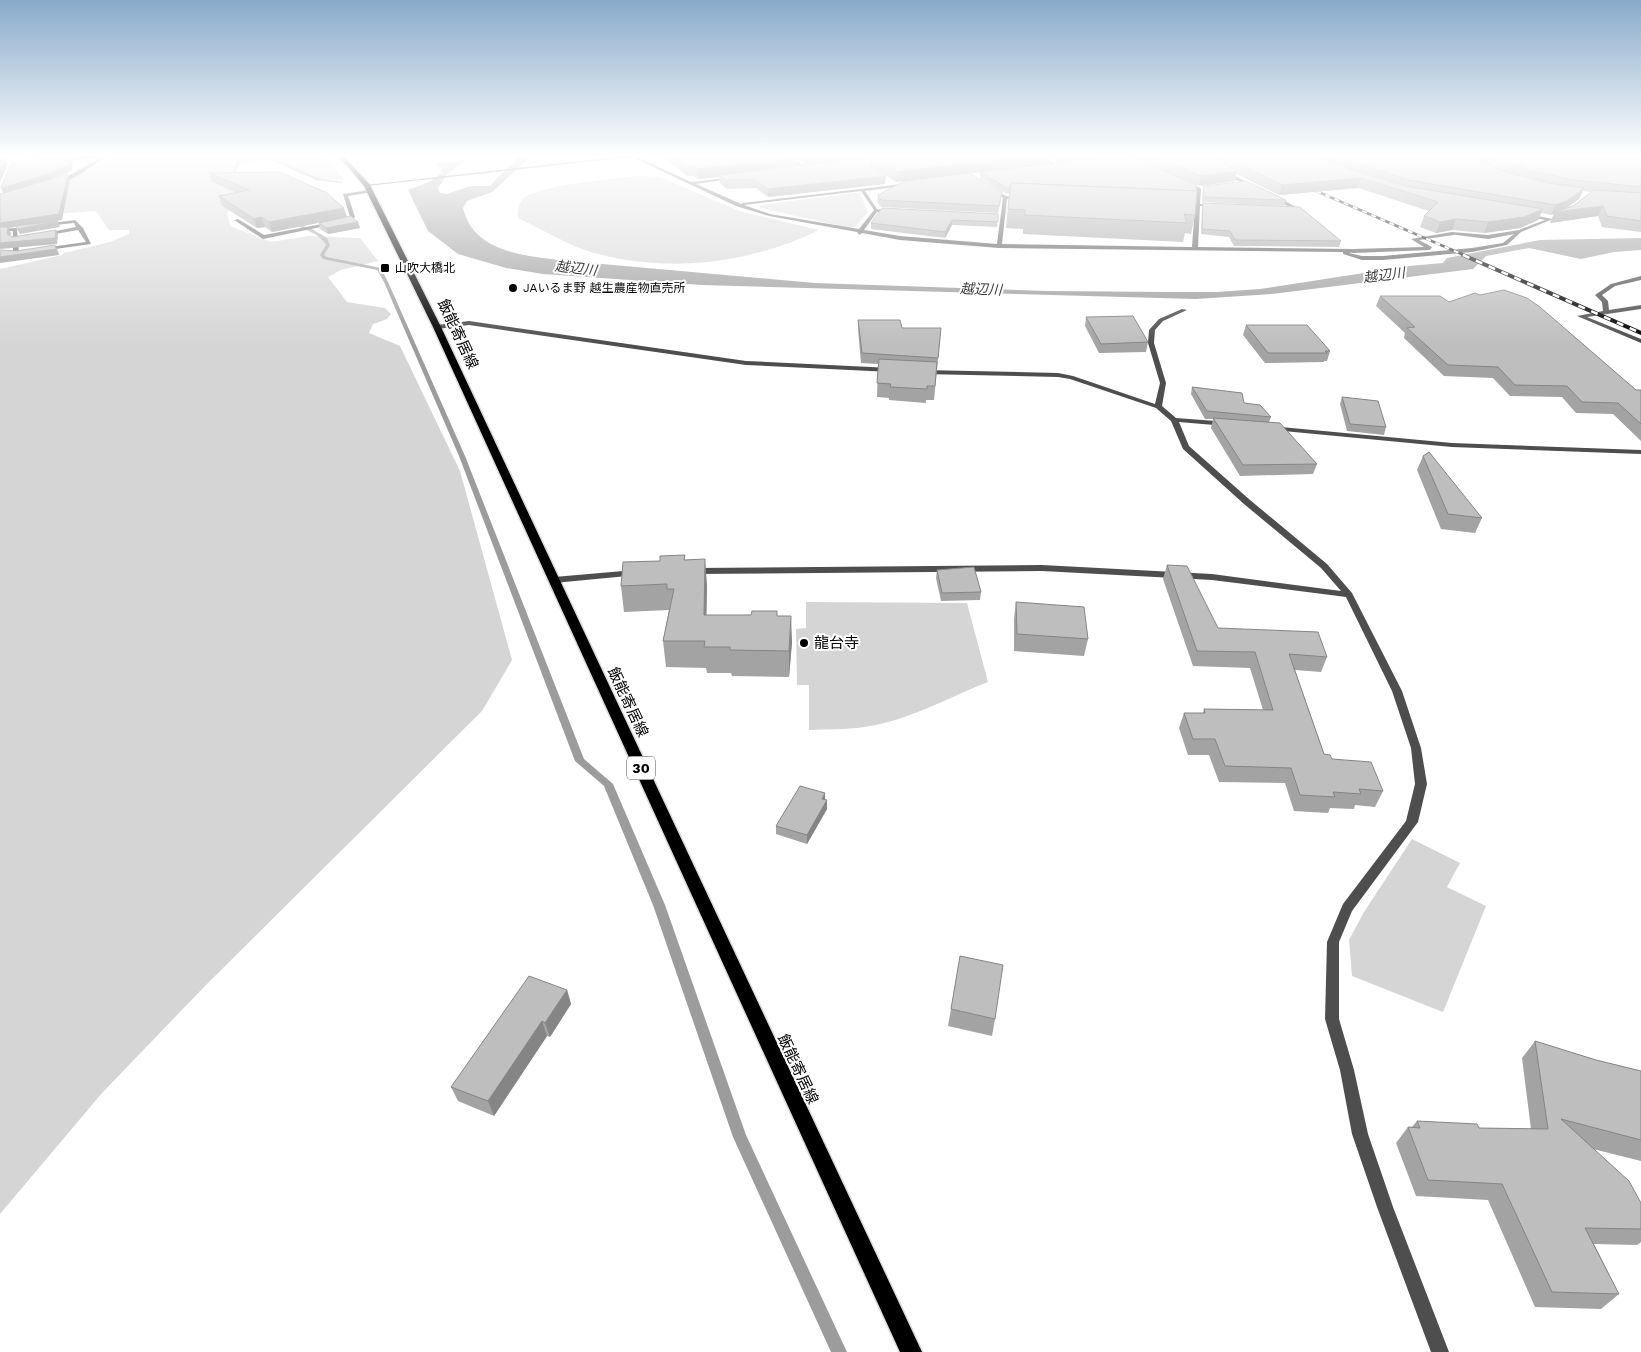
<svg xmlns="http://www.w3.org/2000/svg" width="1641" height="1352" viewBox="0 0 1641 1352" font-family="'Work Sans','Noto Sans JP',sans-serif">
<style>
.green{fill:#d5d5d5}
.water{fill:#9c9c9c}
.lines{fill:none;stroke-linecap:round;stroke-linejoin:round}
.stream{fill:#9c9c9c;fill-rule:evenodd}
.primary-casing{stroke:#dbdbdb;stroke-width:3}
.pedestrian{fill:#4e4e4e;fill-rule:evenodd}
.minor{fill:#4e4e4e;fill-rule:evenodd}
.tertiary{fill:#4e4e4e;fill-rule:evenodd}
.primary{fill:#000;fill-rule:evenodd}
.rail-far1-casing{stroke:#000;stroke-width:2.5}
.rail-casing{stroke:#000;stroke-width:4}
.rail-far1{stroke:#fff;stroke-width:2;stroke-dasharray:5;stroke-linecap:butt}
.rail{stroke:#fff;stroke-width:2.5;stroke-dasharray:7;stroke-linecap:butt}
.wall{fill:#a3a3a3;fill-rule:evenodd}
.shaded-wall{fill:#858585}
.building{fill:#bebebe;stroke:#858585}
.poi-dot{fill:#000;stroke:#fff;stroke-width:2}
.labels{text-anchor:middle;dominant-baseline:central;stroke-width:4;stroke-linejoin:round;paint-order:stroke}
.far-poi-label{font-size:12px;fill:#000;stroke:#fff;text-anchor:start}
.far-water-label{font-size:14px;font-style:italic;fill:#3d3d3d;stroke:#fff}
.shield{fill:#fff;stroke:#4c4c4c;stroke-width:1}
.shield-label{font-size:14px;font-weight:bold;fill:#000}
.street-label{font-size:15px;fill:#000;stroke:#fff}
.poi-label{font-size:15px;fill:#000;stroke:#fff;text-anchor:start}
</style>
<rect width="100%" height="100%" fill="#fff"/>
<g class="green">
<polygon points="115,155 321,155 335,167 344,180 318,178 269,160 236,165 229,177 228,189 257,177 227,213 230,226 271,242 308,236 360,238 378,261 341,270 328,277 347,302 385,308 391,314 387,319 373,324 369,333 400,346 460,471 512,660 482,711 204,987 102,1093 0,1214 0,269 62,255 64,253 110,242 129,234 129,230 109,230 96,211 41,215 67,182"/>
<path d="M637 176 660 177 739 211 819 230C750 264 666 274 591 252 567 245 542 229 518 218 518 211 518 204 523 199 537 185 614 179 637 176Z"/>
<polygon points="855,193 860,193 868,212 855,227 850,228 760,208 760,205"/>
<path d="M806 602 967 603 988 682C947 698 908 721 864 727 846 730 827 729 809 730V685H797L796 629 806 628Z"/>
<polygon points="1412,839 1460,863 1447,887 1486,906 1443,1012 1352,976 1349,940 1364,912"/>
</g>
<path class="water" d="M520 155H533L492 192 467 201 463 208C473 251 521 255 558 260L815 283 1047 291 1169 292H1217L1260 289 1409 266 1443 263 1447 258 1540 240 1641 238V250L1614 252 1581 259 1529 248 1486 256 1473 269 1272 294 1196 299 702 285 543 274 506 268 458 254 428 231 408 190 431 181 443 172 440 171 443 168 436 166 437 162 452 163 466 159 467 160 448 173 438 188 440 193 447 194 470 186H490Z"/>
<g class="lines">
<g class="stream">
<polygon points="241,155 245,155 242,159 232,181 229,182 238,158"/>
<polygon points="260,155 265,155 318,178 343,182 341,183 316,180"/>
<path d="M289 221 312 229 327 238 330 245 324 255 327 257 381 268 388 282 465 456 584 759 613 784 665 905 746 1135 847 1352H831L733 1137 653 905 604 786 575 761 459 456 384 282 377 270 323 259 320 255 326 245C320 233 301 228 289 223Z"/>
</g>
<defs>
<polygon id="primary" points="343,155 370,185 441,327 922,1352 900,1352 433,327 364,186 338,155"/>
</defs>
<use href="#primary" class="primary-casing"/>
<polygon class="pedestrian" points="1452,232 1454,235 1419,240 1432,247 1430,250 1353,253 1350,251 1353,249 1424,247 1411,239"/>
<g class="minor">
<path d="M98 155 108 156C97 161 68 187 55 183L101 158 60 161 59 159Z"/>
<polygon points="784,155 789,155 809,170 805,171"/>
<polygon points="1035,155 1041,155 1060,166 1056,167"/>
<polygon points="1136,155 1151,155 1120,160 1118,159"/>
<path d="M635 156 691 182 733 177 731 179 696 184 741 204 743 203 910 183 912 185 865 191 877 209 894 211 892 212H877L864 230 900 236 997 244 1003 198 988 189 990 187 1006 196 1023 198 1021 199H1007L1002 244 1192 247 1195 206 1181 204 1183 203H1196L1197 190 1183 184 1185 182 1201 188 1200 204 1218 206 1216 207 1200 206 1198 247 1353 249 1356 251 1355 252 1349 253 1362 256H1383L1472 248 1503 243 1514 234 1488 239 1449 234 1452 232 1488 235 1519 230 1545 220 1525 216 1527 214 1553 219 1521 232 1507 245 1472 252 1383 260H1362L1343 254V252L999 248 900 240 862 233 859 235 857 232 769 216 736 206 634 158ZM861 191 874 210 859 229 770 214 744 205Z"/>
<polygon points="1222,171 1226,171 1256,187 1252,188 1222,173"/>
<polygon points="370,190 372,192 348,196 355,217 350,221 263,239 234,220 238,219 264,235 348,219 350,217 343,194"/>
<polygon points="1271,195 1275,195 1306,213 1302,214 1271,197"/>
<polygon points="75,220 83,228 91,244 41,251 41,249 43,248 86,242 78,230 44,236 41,234 76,227 74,223 45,226 43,224"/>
<polygon points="15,228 17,229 19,252 16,254 13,252 13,231 0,231 0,229"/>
<polygon points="1641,276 1641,280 1615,286 1602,295 1608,301 1609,310 1641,305 1641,309 1587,317 1641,339 1641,343 1577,316 1603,311 1602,302 1595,295 1611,284"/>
<polygon points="1182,309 1187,310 1163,321 1155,330 1154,343 1166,383 1162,406 1176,418 1229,422 1229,426 1226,426 1179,422 1189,446 1250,500 1327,564 1352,593 1402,691 1421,748 1427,784 1418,822 1352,911 1339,942 1339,1019 1354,1070 1368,1134 1393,1207 1449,1352 1431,1352 1377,1207 1352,1134 1340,1070 1325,1019 1327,942 1343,904 1406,821 1415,784 1411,748 1392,691 1346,597 1212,580 1042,571 692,574 688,571 692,568 1042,565 1212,574 1341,591 1321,568 1244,504 1183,449 1171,421 1156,408 1070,379 1058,377 923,374 920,372 923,370 1058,373 1073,376 1155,404 1160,383 1148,343 1149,330 1159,319"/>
<polygon points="469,321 746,361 891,368 894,370 891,372 746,365 469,325 437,329 434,327 437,325"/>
<polygon points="1270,426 1452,443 1641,450 1641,454 1452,447 1273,430 1269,428"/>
<polygon points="635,570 639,573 638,575 554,583 550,580 554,577"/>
</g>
<polygon class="tertiary" points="633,155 651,155 367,186 365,185"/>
<use href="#primary" class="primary"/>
<defs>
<polyline id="rail-far1" points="1307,187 1466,256"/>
<polyline id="rail" points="1463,255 1641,333"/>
</defs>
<use href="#rail-far1" class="rail-far1-casing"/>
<use href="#rail" class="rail-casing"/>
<use href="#rail-far1" class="rail-far1"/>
<use href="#rail" class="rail"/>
</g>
<g class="wall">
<path d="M661 155H1129L1127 156 1195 215 1191 234 1185 233 1183 242 1023 234V229L1006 228 1009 194H1007L980 178V172L1059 163 1048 157 1047 164 896 182 869 165V159L859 160 885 184 768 197 756 188 727 189 720 183 719 177 698 179 694 176H688ZM797 159 806 165 797 166Z"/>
<path d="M1137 155H1641V232L1602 227 1598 216 1550 223 1554 214 1551 215 1541 213 1538 220 1520 228 1484 233 1452 230 1436 233 1420 227 1424 216 1429 211 1358 188 1279 195 1236 174 1235 181 1199 186 1137 159ZM1582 191 1591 192 1573 206 1566 208 1579 199Z"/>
<polygon points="209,173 347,217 358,222 360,228 328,234 320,229 319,223 334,220 272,232 265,227 257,228 222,206 219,196 237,193 212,182"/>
<polygon points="1204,186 1286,200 1284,206 1202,202"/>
<polygon points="878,195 1001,199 998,213 881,207 877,202"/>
<polygon points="1203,203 1341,241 1339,247 1234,246 1229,237 1201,234 1202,209"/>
<polygon points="998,214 997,227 952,225 945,238 871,229 871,223"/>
<polygon points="1380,296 1449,302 1636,390 1641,390 1641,441 1613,414 1576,413 1562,397 1510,396 1493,378 1444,376 1404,338 1405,333 1376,306"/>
<polygon points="1086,317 1148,342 1146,352 1099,353 1085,326"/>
<polygon points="858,320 902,328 941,328 934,400 926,400 926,403 889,400 889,398 877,397 878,364 861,363 858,329"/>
<polygon points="1246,325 1330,351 1327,361 1324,361 1324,362 1265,363 1243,335"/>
<polygon points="1192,387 1244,403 1271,417 1269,422 1317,464 1313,474 1240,476 1211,428 1213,419 1205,419 1191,394"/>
<polygon points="1342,397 1386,427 1384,435 1347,431 1340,404"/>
<polygon points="1423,456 1482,518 1475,533 1441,529 1417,470"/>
<polygon points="685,555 685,560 707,585 706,615 777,616 792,642 789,677 732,676 731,673 707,673 706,668 666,667 663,641 669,610 624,612 621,586 660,561"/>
<polygon points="1167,565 1218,628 1327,657 1321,672 1295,670 1324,754 1383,791 1375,807 1355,805 1354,809 1330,808 1328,813 1294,811 1285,783 1219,782 1209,755 1188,755 1179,728 1184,713 1203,713 1204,709 1263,710 1250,668 1193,666 1163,579"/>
<polygon points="937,570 981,592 980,600 941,601 936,578"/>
<polygon points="1016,602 1088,639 1084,656 1014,651 1014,619"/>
<polygon points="825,793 825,800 827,800 827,809 807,844 776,834 776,826"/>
<polygon points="567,990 571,1004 550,1037 547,1036 494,1116 458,1101 451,1087"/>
<polygon points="951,1009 995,1019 992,1036 948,1026"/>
<polygon points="1535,1041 1596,1060 1641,1071 1641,1161 1593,1149 1641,1203 1641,1242 1637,1245 1594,1244 1619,1294 1601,1309 1535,1307 1488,1200 1416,1196 1396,1143 1408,1127 1412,1127 1417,1121 1479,1128 1531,1129 1522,1058"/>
</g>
<g class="shaded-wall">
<polygon points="27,155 71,155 29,159"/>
<polygon points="816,155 896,155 869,156 869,159 808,166 807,156"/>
<polygon points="1038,155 1048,155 1047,164 896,182 897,172"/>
<polygon points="1060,155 1129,155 1059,163"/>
<polygon points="71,157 73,162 72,171 39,183 3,193 1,188"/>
<polygon points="797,158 797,168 719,175 719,177 698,179 697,169"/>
<polygon points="5,159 8,164 0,182 0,171"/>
<polygon points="1237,171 1235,181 1199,186 1201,176"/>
<polygon points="68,174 70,179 62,220 8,228 11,233 10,240 0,229 0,223"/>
<polygon points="886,176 885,184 768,197 768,189"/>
<polygon points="1361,178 1358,188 1279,195 1282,185"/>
<polygon points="1584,188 1579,199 1561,212 1603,206 1598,216 1550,223 1554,214 1551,215 1555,205"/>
<polygon points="344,208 347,217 272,232 269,222"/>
<polygon points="1543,209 1538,220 1520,228 1484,233 1488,222"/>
<polygon points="261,217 265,227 257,228 254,219"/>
<polygon points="1456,219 1452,230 1436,233 1440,222"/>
<polygon points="952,220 952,225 945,238 945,232"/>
<polygon points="58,221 60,227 20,234 17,229"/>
<polygon points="358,222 360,228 328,234 326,228"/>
<polygon points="56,230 58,235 57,244 0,249 0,243"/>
<polygon points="55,245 58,251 59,255 0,263 0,257"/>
<polygon points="705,559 707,585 706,641 704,615"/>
<polygon points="791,616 792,642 789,677 789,651"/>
<polygon points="825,793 825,802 827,800 827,809 807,844 807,835"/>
<polygon points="567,990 571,1004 550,1037 545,1023"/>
<polygon points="542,1021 547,1036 494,1116 488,1101"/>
</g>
<g class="building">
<polygon points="673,155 794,155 797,158 697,169 693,166 687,166"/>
<polygon points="870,155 1038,155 897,172 869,156"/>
<polygon points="1127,155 1196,185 1196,191 1011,183 1010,188 1007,188 980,172"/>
<polygon points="1153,155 1207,155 1237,171 1201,176"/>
<polygon points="1220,155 1313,155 1322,160 1405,186 1543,209 1524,217 1488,222 1456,219 1440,222 1424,216 1438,202 1361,178 1282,185"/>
<polygon points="1330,155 1471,155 1478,160 1500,170 1548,183 1584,188 1567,201 1555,205 1409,180"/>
<polygon points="1489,155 1641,155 1641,187 1575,180 1531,171"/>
<polygon points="71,157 69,165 36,178 1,188 12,162"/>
<polygon points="0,158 5,159 0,171"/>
<polygon points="858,159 886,176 768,189 755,180 726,180 719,175"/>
<polygon points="280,172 327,193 344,208 269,222 261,217 254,219 219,196 249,190 209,173"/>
<polygon points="969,173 1002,192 999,206 881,200 878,195 905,181"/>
<polygon points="68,174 59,214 0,223 0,194"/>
<polygon points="1246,181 1286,200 1203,197 1204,186"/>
<polygon points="1011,183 1197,191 1195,215 1184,214 1187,223 1025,215 1025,210 1008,209"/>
<polygon points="1594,190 1641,193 1641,221 1607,216 1603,206 1555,212 1573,206"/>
<polygon points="1203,203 1300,207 1341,241 1235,240 1230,231 1202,229"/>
<polygon points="882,208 998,214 998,222 952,220 945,232 871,223"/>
<polygon points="351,216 358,222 326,228 319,223"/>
<polygon points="58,221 17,229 16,226"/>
<polygon points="0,227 8,227 7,234 13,237 56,230 55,238 0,243"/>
<polygon points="55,245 56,249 0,257 0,250 16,251"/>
<polygon points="1504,290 1527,298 1540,307 1636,390 1641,390 1641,424 1618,403 1582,402 1567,386 1515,385 1498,367 1448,365 1407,328 1415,327 1380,296 1440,296 1449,302 1475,293 1480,295"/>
<polygon points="1133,316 1148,342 1101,344 1086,317"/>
<polygon points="858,320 900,320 902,328 941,328 938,358 862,353"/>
<polygon points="1246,325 1307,325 1330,351 1325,351 1327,353 1268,353"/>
<polygon points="879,359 937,362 935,386 927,386 927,389 890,387 891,384 877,383"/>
<polygon points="1192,387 1242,393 1244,403 1260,405 1271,417 1207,411"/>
<polygon points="1342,397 1378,401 1386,427 1350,424"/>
<polygon points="1213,418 1280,423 1317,464 1243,465"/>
<polygon points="1429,452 1482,518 1448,514 1423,456"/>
<polygon points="685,555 684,560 705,559 704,615 751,615 752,611 777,611 777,616 791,616 789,651 730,650 730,647 704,647 705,641 663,641 674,589 667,589 667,584 621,586 623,562 660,561 660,556"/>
<polygon points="1167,565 1187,566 1218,628 1318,632 1327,657 1289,654 1324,754 1330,755 1332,759 1371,762 1383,791 1359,789 1361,794 1333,792 1335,797 1300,795 1291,768 1225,766 1215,739 1193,739 1184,713 1205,713 1204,709 1273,710 1255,652 1197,651"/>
<polygon points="974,567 981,592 942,593 937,570"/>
<polygon points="1016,602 1084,607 1088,639 1017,634"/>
<polygon points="800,786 825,793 822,799 827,800 807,835 776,826"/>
<polygon points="960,956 1003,965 995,1019 951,1009"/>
<polygon points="529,976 567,990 545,1023 542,1021 488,1101 451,1087"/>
<polygon points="1535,1041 1596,1060 1641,1071 1641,1140 1561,1119 1629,1181 1641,1203 1641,1229 1585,1228 1619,1294 1552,1292 1502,1184 1428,1180 1408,1127 1420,1128 1417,1121 1477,1124 1479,1128 1548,1129"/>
</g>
<linearGradient id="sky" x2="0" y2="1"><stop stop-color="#89aaca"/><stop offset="0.45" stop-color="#fff"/><stop offset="1" stop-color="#fff" stop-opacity="0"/></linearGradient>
<rect width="1641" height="345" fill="url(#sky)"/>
<g class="poi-dot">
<rect x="380" y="263" width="10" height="10" rx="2.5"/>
<circle cx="513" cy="288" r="5"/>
<circle cx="804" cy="643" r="5"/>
</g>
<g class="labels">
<g class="far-poi-label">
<text x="395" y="268">山吹大橋北</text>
<text x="523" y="288">JAいるま野 越生農産物直売所</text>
</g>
<g class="far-water-label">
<text transform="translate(576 268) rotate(7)">越辺川</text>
<text transform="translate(1384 275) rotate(-7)">越辺川</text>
<text transform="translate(981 289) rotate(2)">越辺川</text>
</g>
<rect class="shield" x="627" y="756.5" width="28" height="23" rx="4"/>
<g class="shield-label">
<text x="641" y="768">30</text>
</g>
<g class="street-label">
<text transform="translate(458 334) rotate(65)">飯能寄居線</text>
<text transform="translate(628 702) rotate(65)">飯能寄居線</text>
<text transform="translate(798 1069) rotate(65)">飯能寄居線</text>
</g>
<g class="poi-label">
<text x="814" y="643">龍台寺</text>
</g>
</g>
</svg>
